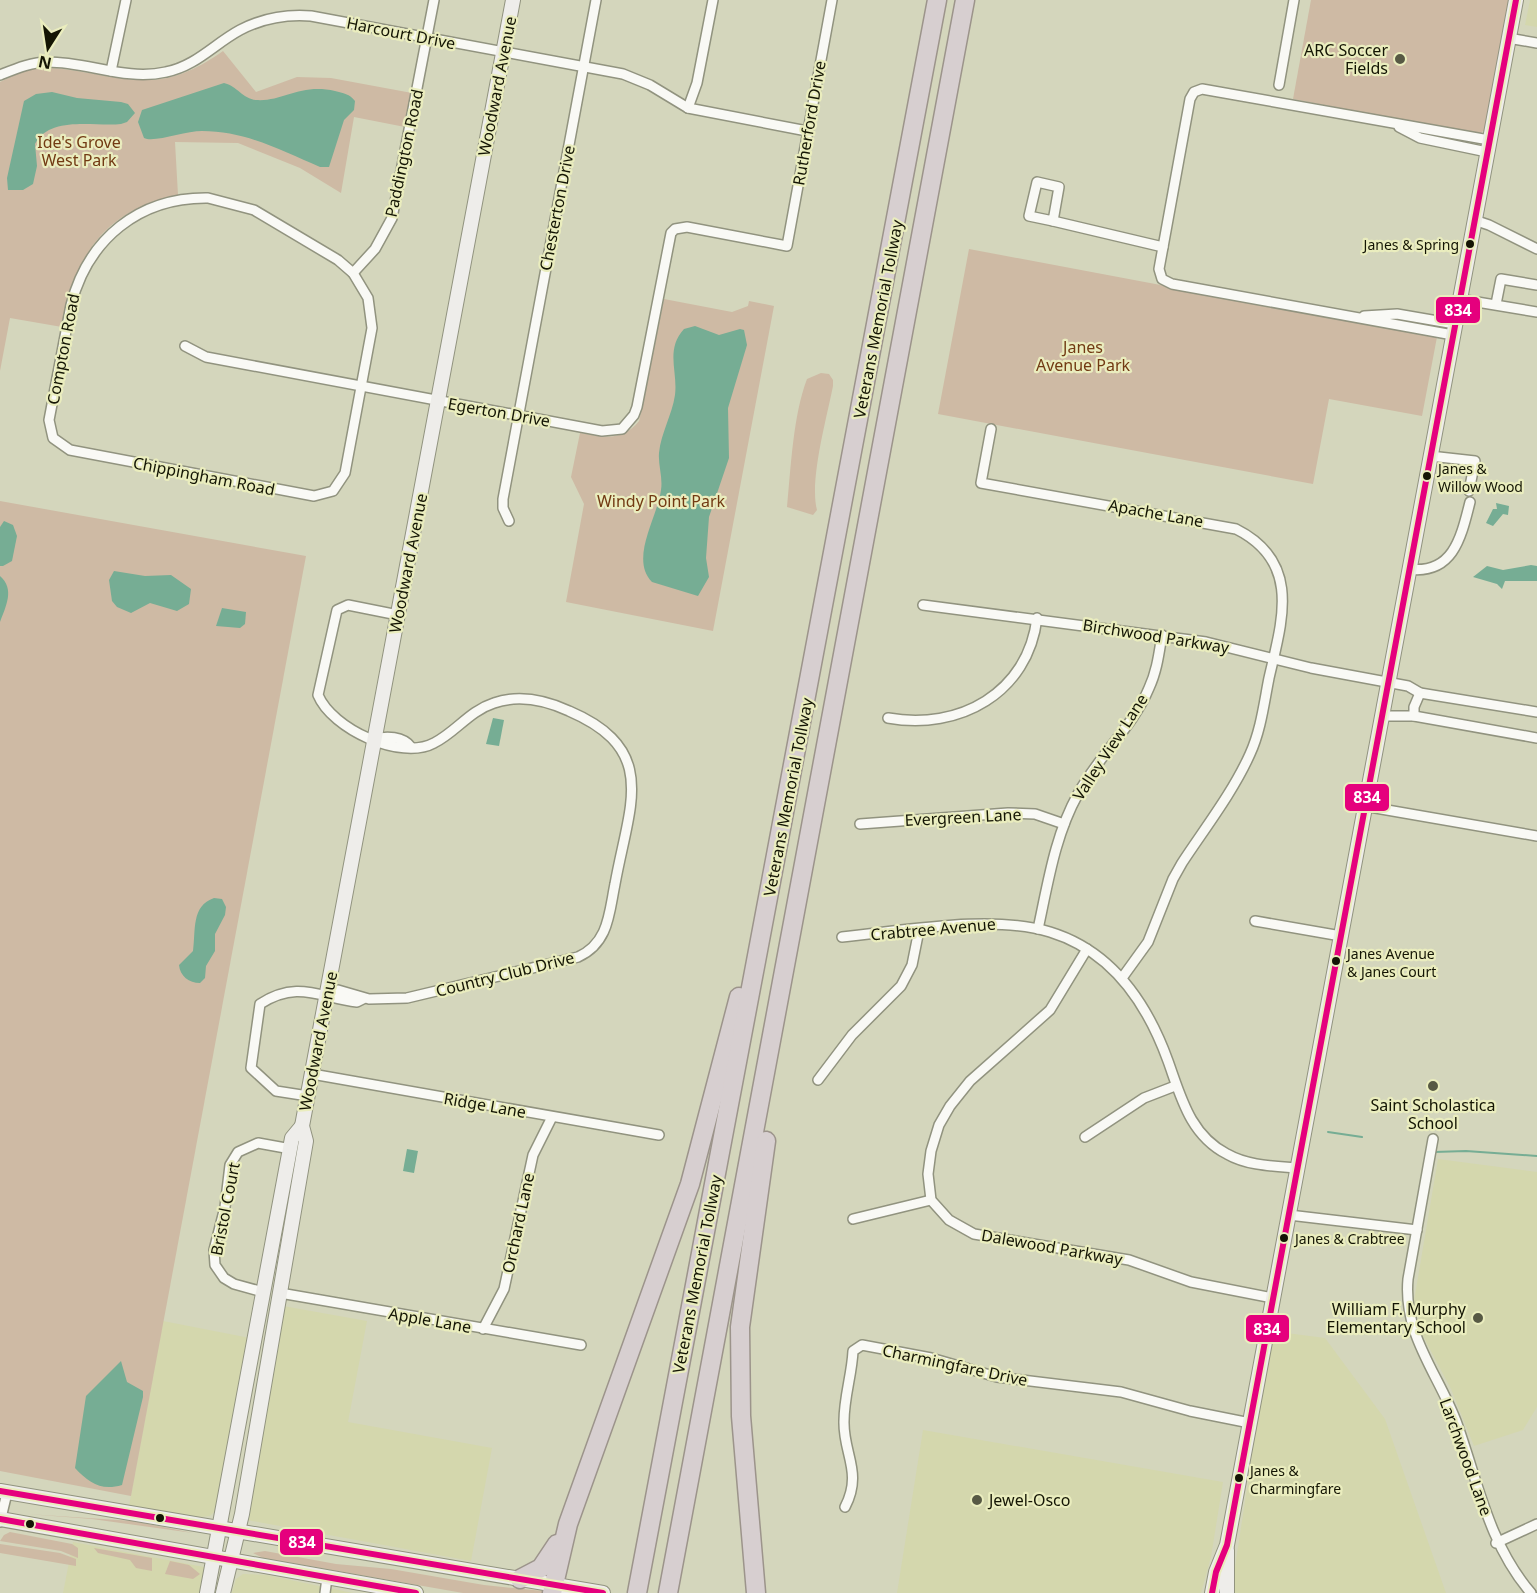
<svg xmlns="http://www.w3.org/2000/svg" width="1537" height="1593" viewBox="0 0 1537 1593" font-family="'Noto Sans',sans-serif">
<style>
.built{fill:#d4d7ad}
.green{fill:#cebaa4}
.water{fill:#76ad94}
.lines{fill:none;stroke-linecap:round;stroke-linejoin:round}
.stream{stroke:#76ad94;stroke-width:2}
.street-casing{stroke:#91937f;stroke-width:12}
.secondary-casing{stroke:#91937f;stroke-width:16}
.highway-casing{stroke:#9c948b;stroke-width:21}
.street{stroke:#f9f9f5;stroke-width:9}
.secondary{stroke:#eeedea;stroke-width:14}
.highway{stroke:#d7cfd0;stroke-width:18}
.bus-1-casing{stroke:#eaedbe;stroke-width:10}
.bus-1{stroke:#e5007d;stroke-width:6}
.poi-dot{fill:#575944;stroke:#eaedbe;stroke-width:2}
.bus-dot{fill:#141504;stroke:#eaedbe;stroke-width:2}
.labels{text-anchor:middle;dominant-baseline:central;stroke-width:4.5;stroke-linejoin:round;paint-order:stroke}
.bus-label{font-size:14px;fill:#141504;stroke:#eaedbe;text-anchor:start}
.street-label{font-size:16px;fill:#141504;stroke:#eaedbe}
.poi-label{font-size:16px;fill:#141504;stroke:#eaedbe;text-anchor:end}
.park-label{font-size:16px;fill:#723a13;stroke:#eaedbe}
.line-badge{stroke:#eaedbe;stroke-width:2}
.badge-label{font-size:16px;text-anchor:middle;font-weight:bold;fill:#fff}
</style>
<rect width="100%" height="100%" fill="#d4d6bc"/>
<g class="built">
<polygon points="1530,0 1537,0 1537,27 1525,25"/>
<polygon points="1438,1159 1537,1172 1537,1407 1523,1430 1474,1446 1451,1389 1423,1336 1414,1301"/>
<polygon points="283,1306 367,1321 348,1422 492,1448 471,1561 247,1520"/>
<polygon points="163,1321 250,1338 219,1507 210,1516 201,1517 129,1506"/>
<polygon points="1271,1331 1325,1338 1385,1419 1446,1593 1231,1593"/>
<polygon points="923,1430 1223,1482 1211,1557 1201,1593 897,1593"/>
<polygon points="73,1542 209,1568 204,1593 63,1593"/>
<polygon points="243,1574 266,1575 353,1593 232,1593 236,1579"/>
</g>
<g class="green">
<polygon points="1311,0 1510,0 1485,130 1477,135 1293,99"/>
<path d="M223 51 256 92 297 77 331 78 412 93 405 127 354 117 341 193 300 168 238 143 175 142 178 195C101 212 77 255 62 327L10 318 0 371V82C11 77 23 70 34 69 53 66 70 70 89 73 147 84 173 86 223 51Z"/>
<polygon points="969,249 1437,337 1422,416 1329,399 1313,484 938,414"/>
<path d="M664 299 732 312 748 306 749 301 774 306 713 631 566 602 584 504 571 477 580 433C604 437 622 442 639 421Z"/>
<path d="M821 373 829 374 833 380V386C827 417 809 481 817 510L813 515 787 507C791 467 793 416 807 379Z"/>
<polygon points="0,501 306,556 131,1496 0,1471"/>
<polygon points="27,1514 133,1521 193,1533 92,1519"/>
<polygon points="10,1532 72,1544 78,1548 78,1558 61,1551 0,1541 4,1535"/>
<polygon points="0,1544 60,1553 76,1559 76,1566 0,1553"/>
<polygon points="94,1548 152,1558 152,1571 136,1568 130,1560 98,1553"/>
<polygon points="265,1551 336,1564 391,1569 484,1585 543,1591 543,1593 463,1593 263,1558 253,1553"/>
<polygon points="170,1561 189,1565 200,1574 193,1579 165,1574"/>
</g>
<g class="water">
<path d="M224 83C237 86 243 99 256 100 283 102 300 83 335 91 343 93 350 94 355 101L354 110 344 120 329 167H320C281 150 245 131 202 131 185 131 154 143 144 138L138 122 142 110Z"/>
<path d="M52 92 77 98 121 102 128 104 135 113 127 122 121 124C95 127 50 115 35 144L37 166 33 184 23 190H8L7 178 24 101 36 94Z"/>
<path d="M695 326 719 335 740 329 744 330 747 345 728 408 729 458 709 517 706 558 709 577 698 596 652 582C629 559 658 516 661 490 663 478 658 465 659 453 661 433 672 415 675 395 678 371 665 350 684 329Z"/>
<polygon points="1496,503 1509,506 1508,515 1503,514 1493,526 1486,523 1493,509 1497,509"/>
<polygon points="4,521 13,525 17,536 12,561 3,566 0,566 0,527"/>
<polygon points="1531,565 1537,566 1537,581 1505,581 1502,589 1497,584 1473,577 1487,566 1503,570"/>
<polygon points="114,571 145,576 171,575 191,589 189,604 177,611 150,603 131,613 117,607 112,601 109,580"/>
<path d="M0 576C15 589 6 606 0 622Z"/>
<polygon points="222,608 246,612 245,624 240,628 216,626"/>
<polygon points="493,718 504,720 499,746 486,744"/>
<path d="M214 898 222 899 226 907 225 915 215 934V951L206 966 205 978 200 983C189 983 180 976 179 965L193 951C196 930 191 906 214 898Z"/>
<polygon points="407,1149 418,1151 414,1173 403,1171"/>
<path d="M121 1361 127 1382 143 1391V1397L122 1485C101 1491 89 1483 75 1468L86 1396Z"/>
</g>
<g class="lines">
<g class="stream">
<polyline points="1328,1132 1362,1137"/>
<polyline points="1434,1152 1466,1151 1537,1156"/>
</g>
<defs>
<g id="street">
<polyline points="1508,38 1537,43"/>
<polyline points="111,71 126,0"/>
<path d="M0 75C15 69 31 62 48 62 88 62 126 81 166 72 196 66 214 44 240 30 263 18 286 14 311 16L623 74 650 85 688 108 807 131"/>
<polyline points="1279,85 1294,0"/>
<polyline points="688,108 697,83 713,0"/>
<polyline points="1399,127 1420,138 1487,152"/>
<polygon points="1037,182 1059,187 1053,221 1029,216"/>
<path d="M208 198 254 210 338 260 353 273 368 298 372 328 345 473 333 491 314 496 70 450 53 438 49 420 71 305C88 239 139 197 208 198Z"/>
<polyline points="1474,220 1489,225 1537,249"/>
<polyline points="1053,221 1163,247"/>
<polyline points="353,273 375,249 392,218 434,0"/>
<polyline points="1459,299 1537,312"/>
<polyline points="1496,304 1501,279 1537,285"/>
<polyline points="1364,316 1397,314 1455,324"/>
<polyline points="1453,335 1172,284 1162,279 1159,269 1190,99 1194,92 1202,89 1489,140"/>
<polyline points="185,346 206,357 602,431 622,429 634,415 637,407 671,233 675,229 687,227 787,246 832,0"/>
<path d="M991 429 981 483 1236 529C1302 562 1282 621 1269 678 1264 703 1261 730 1250 754 1233 792 1205 828 1182 863L1173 879 1148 942 1122 978"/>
<polyline points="1430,456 1475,461 1469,491"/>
<polyline points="509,521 503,508 503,499 596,0"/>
<path d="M1408 569C1453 575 1461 538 1470 502"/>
<polyline points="923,605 1206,642 1311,668 1408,686 1420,693 1537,712"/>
<polyline points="1381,716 1414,716 1537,738"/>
<polyline points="1414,716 1414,707 1420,693"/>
<path d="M888 718C959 731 1028 693 1037 618"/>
<path d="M375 739C386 736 403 736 411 747"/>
<polyline points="1364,806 1537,836"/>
<polyline points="860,824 1008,813 1035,814 1064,824"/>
<polyline points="1255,921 1341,936"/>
<path d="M1038 929C1048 883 1055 835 1078 794 1098 756 1133 727 1149 688 1157 671 1159 653 1162 635"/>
<path d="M842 937C903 931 992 914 1050 932 1112 951 1147 1003 1168 1061 1181 1097 1190 1135 1227 1154 1248 1166 1274 1166 1298 1168"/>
<polyline points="1087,949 1050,1010 970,1081 950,1106 939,1125 931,1151 928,1174 931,1200 949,1220 974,1234 1129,1260 1191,1282 1273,1298"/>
<path d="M326 995 338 990 369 999 407 998 578 957C609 943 609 913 615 884 629 805 660 750 569 711 545 700 520 694 494 703 469 711 456 732 434 743 401 761 332 729 318 695L337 610 348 605 398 615"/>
<polyline points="312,1074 659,1135"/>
<polyline points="818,1080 852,1035 901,986 912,965 919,930"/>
<path d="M308 1096 276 1091 251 1068 260 1004C297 980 319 997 357 1002L363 999"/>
<polyline points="1085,1137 1144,1098 1175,1086"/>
<path d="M1433 1139 1408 1279C1403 1334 1437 1372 1456 1421 1478 1481 1488 1543 1531 1593"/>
<polyline points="1289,1215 1417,1230"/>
<polyline points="853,1219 931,1200"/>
<polyline points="263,1292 234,1284 224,1278 215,1265 214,1250 225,1207 230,1165 238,1152 258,1143 291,1149"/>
<polyline points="280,1293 581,1345"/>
<polyline points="483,1329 504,1289 533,1155 552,1117"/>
<path d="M845 1507C863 1472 843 1454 844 1421 844 1397 852 1374 853 1351L862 1345 931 1358 997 1377 1121 1392 1190 1411 1250 1423"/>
<polyline points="0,1522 7,1493"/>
<polyline points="1496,1543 1537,1524"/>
<polyline points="325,1593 327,1578"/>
</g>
<g id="secondary">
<polyline points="0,1491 603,1593"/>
<polyline points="0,1519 416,1593"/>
<polyline points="207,1593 292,1138 302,1126"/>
<polyline points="223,1593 242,1514 306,1141 302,1126 513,0"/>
<polyline points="1212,1593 1216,1572 1227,1545 1516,0"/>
<polyline points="1227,1593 1227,1550"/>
</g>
<g id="highway">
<polyline points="520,1579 541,1568 557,1544"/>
<polyline points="552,1593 568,1524 690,1184 739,997"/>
<polyline points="637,1593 937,0"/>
<polyline points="668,1593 965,0"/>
<polyline points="756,1593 741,1416 740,1327 766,1141"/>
</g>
</defs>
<use href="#street" class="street-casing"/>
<use href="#secondary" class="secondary-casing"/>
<use href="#highway" class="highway-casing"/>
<use href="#street" class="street"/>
<use href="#secondary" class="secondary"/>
<use href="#highway" class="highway"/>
<defs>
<g id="bus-1">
<polyline points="0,1491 603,1593"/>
<polyline points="0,1519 416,1593"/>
<polyline points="1212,1593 1216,1572 1227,1545 1516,0"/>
</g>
</defs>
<use href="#bus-1" class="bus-1-casing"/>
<use href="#bus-1" class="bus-1"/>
</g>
<g class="poi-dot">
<circle cx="1400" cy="59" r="6"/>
<circle cx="1433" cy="1086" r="6"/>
<circle cx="1478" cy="1318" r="6"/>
<circle cx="977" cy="1500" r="6"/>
</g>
<g class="bus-dot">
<circle cx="1470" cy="244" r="5"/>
<circle cx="1427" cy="476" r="5"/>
<circle cx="1336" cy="961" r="5"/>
<circle cx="1284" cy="1238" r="5"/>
<circle cx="1239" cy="1478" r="5"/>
<circle cx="160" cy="1518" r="5"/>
<circle cx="30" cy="1524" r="5"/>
</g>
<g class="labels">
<g class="bus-label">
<text x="1459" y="244" text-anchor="end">Janes &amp; Spring</text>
<text x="1438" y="468">Janes &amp;<tspan x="1438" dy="18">Willow Wood</tspan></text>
<text x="1347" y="953">Janes Avenue<tspan x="1347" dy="18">&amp; Janes Court</tspan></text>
<text x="1295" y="1238">Janes &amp; Crabtree</text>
<text x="1250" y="1470">Janes &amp;<tspan x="1250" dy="18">Charmingfare</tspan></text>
</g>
<g class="street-label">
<text transform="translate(401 33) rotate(11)">Harcourt Drive</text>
<text transform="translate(497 86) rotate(-79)">Woodward Avenue</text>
<text transform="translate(809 123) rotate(-80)">Rutherford Drive</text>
<text transform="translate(404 153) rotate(-78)">Paddington Road</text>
<text transform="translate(557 208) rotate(-79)">Chesterton Drive</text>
<text transform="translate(878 319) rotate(-79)">Veterans Memorial Tollway</text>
<text transform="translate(63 349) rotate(-79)">Compton Road</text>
<text transform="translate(499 412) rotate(10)">Egerton Drive</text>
<text transform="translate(204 476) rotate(11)">Chippingham Road</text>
<text transform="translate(1156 513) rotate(10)">Apache Lane</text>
<text transform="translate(408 563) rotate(-79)">Woodward Avenue</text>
<text transform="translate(1156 636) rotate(9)">Birchwood Parkway</text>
<text transform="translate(1110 747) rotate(-57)">Valley View Lane</text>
<text transform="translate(788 797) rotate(-79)">Veterans Memorial Tollway</text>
<text transform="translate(963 817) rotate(-3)">Evergreen Lane</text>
<text transform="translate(933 929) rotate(-5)">Crabtree Avenue</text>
<text transform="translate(505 974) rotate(-14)">Country Club Drive</text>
<text transform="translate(318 1041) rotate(-79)">Woodward Avenue</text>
<text transform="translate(485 1105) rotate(10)">Ridge Lane</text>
<text transform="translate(225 1209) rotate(-79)">Bristol Court</text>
<text transform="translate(518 1223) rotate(-78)">Orchard Lane</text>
<text transform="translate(1052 1247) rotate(10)">Dalewood Parkway</text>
<text transform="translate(697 1274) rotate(-79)">Veterans Memorial Tollway</text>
<text transform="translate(430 1320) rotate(10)">Apple Lane</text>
<text transform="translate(955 1365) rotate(12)">Charmingfare Drive</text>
<text transform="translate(1466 1457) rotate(70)">Larchwood Lane</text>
</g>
<g class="poi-label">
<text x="1388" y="50">ARC Soccer<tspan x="1388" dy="18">Fields</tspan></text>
<text x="1433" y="1105" text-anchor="middle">Saint Scholastica<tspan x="1433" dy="18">School</tspan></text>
<text x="1466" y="1309">William F. Murphy<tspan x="1466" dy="18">Elementary School</tspan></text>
<text x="989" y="1500" text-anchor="start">Jewel-Osco</text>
</g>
<g class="park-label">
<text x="79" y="142">Ide's Grove<tspan x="79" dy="18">West Park</tspan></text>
<text x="1083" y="347">Janes<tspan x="1083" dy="18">Avenue Park</tspan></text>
<text x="661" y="501">Windy Point Park</text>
</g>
</g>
<g class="line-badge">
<rect x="1435" y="296" width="46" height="28" rx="6" fill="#e5007d"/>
<rect x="1344" y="783" width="46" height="29" rx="6" fill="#e5007d"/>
<rect x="1245" y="1314" width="45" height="29" rx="6" fill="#e5007d"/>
<rect x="279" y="1528" width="45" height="28" rx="6" fill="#e5007d"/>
</g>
<g class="badge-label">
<text x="1458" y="316">834</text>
<text x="1367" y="803">834</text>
<text x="1267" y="1335">834</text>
<text x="302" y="1548">834</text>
</g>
<g transform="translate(48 48) rotate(192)" stroke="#eaedbe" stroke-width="4.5" paint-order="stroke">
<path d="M0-4.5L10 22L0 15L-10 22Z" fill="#141504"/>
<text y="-9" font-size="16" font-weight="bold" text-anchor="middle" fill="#141504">N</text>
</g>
</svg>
